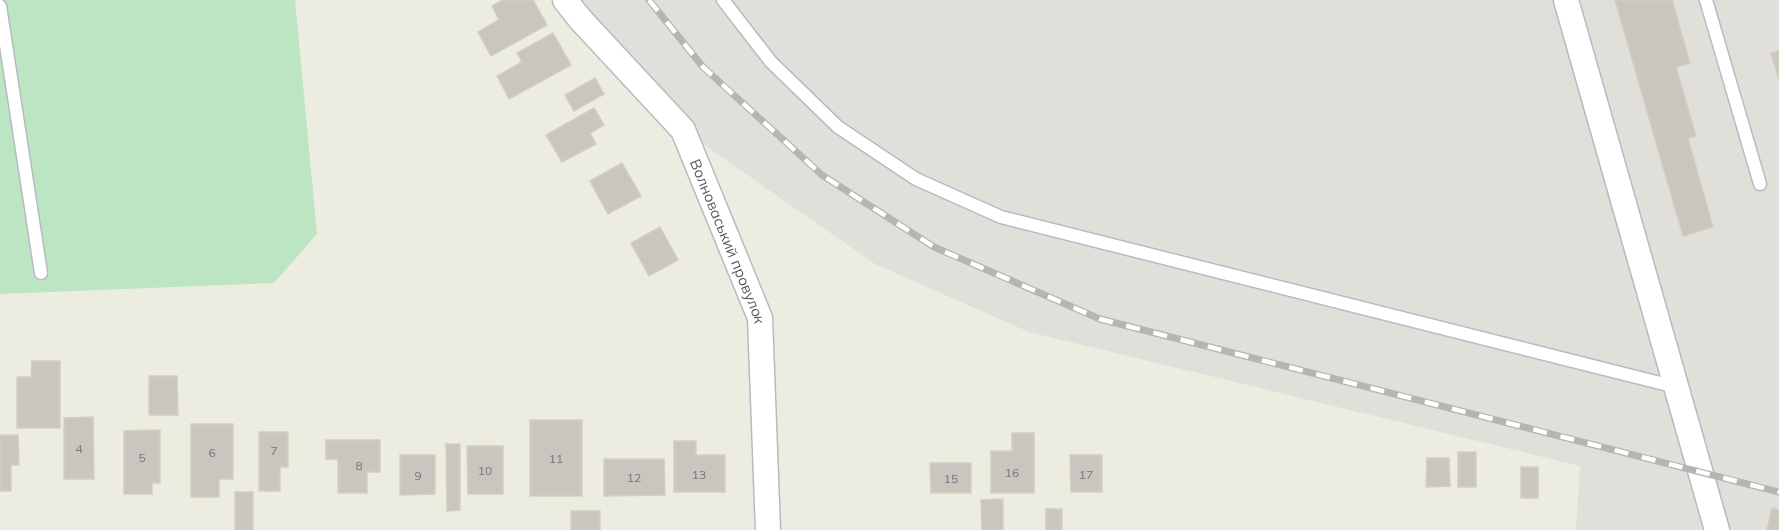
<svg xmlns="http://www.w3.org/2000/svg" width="1779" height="530" viewBox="0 0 1779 530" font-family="Mulish,sans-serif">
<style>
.industrial{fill:#e0dfd9}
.green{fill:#bce6c3}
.building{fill:#c8c6be;stroke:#d2cfbf;stroke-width:1.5}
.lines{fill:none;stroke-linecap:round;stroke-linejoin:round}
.lane-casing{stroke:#b9bac0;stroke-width:15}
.street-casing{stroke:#b9bac0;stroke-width:27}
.lane{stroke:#fff;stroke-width:12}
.street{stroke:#fff;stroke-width:24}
.rail-casing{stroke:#b4b5b5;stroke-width:7}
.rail{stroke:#fff;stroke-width:4.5;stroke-dasharray:14;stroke-linecap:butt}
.labels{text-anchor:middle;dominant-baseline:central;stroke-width:5;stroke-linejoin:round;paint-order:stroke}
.number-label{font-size:12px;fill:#767679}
.street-label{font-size:15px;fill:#5a5c62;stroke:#fff}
</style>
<rect width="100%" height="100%" fill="#edece1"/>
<polygon class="industrial" points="565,0 1779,0 1779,530 1576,530 1580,466 1029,332 875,264 683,130"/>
<polygon class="green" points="0,0 295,0 317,234 274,283 0,294"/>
<g class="building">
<polygon points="503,0 533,0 547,25 491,56 478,32 499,20 492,6"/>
<polygon points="1615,0 1672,0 1690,63 1676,67 1696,136 1688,138 1713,227 1683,236"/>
<polygon points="553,33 571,65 509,99 497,76 522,62 517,53"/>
<polygon points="1779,51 1779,80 1771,53"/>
<polygon points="595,78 604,94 574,111 565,95"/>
<polygon points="594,108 604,125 590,133 596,144 562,162 546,135"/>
<polygon points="622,163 641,196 608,214 590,181"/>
<polygon points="660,227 678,260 649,276 631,243"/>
<polygon points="32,361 60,361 60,428 17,428 17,377 31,377"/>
<polygon points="149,376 177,376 178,415 149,415"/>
<polygon points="93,417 94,479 64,479 64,418"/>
<rect x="530" y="420" width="52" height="76"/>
<polygon points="191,424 233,424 233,479 219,479 219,497 191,497"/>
<polygon points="160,430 160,483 152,483 152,494 124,494 124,431"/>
<polygon points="259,432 288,432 288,467 280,467 280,491 259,491"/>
<polygon points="1012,433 1034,433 1034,493 991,493 991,451 1012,451"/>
<polygon points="0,435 18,435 19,465 11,465 11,491 0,491"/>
<polygon points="326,440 380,440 380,472 367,472 367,493 338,493 338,459 326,459"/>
<polygon points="674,441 696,441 696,455 725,455 725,492 674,492"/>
<polygon points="446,444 460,444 460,510 447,511"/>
<polygon points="467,446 503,446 503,494 468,494"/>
<rect x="1458" y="452" width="18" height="35"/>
<polygon points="400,455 435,455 435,494 400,495"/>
<polygon points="1070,455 1102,455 1102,492 1071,492"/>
<polygon points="1427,458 1449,458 1450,486 1426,487"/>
<polygon points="604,459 664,459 665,495 604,496"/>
<polygon points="930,463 971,463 971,493 931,493"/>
<rect x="1521" y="467" width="17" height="31"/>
<rect x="235" y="492" width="18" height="38"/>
<polygon points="1003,499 1003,530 982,530 981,500"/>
<polygon points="1772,508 1779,510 1779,530 1767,530"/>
<rect x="1046" y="509" width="16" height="21"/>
<rect x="571" y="511" width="29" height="19"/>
</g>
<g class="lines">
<defs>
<g id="lane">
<polyline points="723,0 771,62 838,127 916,179 1001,217 1676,387"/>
<polyline points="1706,0 1760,184"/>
<polyline points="0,6 41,273"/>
</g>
<g id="street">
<path id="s1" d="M565 0 580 19 683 130 760 318 768 530"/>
<polyline points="1566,0 1717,530"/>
</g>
</defs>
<use href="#lane" class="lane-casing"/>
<use href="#street" class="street-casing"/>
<use href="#lane" class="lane"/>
<use href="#street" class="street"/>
<defs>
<polyline id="rail" points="649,0 703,67 822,175 934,247 1100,319 1779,492"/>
</defs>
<use href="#rail" class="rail-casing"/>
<use href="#rail" class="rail"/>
</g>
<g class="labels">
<g class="number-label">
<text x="79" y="448">4</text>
<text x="274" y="450">7</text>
<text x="212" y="452">6</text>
<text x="142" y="457">5</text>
<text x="556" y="458">11</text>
<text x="359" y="465">8</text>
<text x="485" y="470">10</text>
<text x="1012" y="472">16</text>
<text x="699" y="474">13</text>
<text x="1086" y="474">17</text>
<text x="418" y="475">9</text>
<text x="634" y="477">12</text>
<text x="951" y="478">15</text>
</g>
<g class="street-label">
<text stroke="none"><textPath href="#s1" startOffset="296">Волноваський провулок</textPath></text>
</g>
</g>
</svg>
